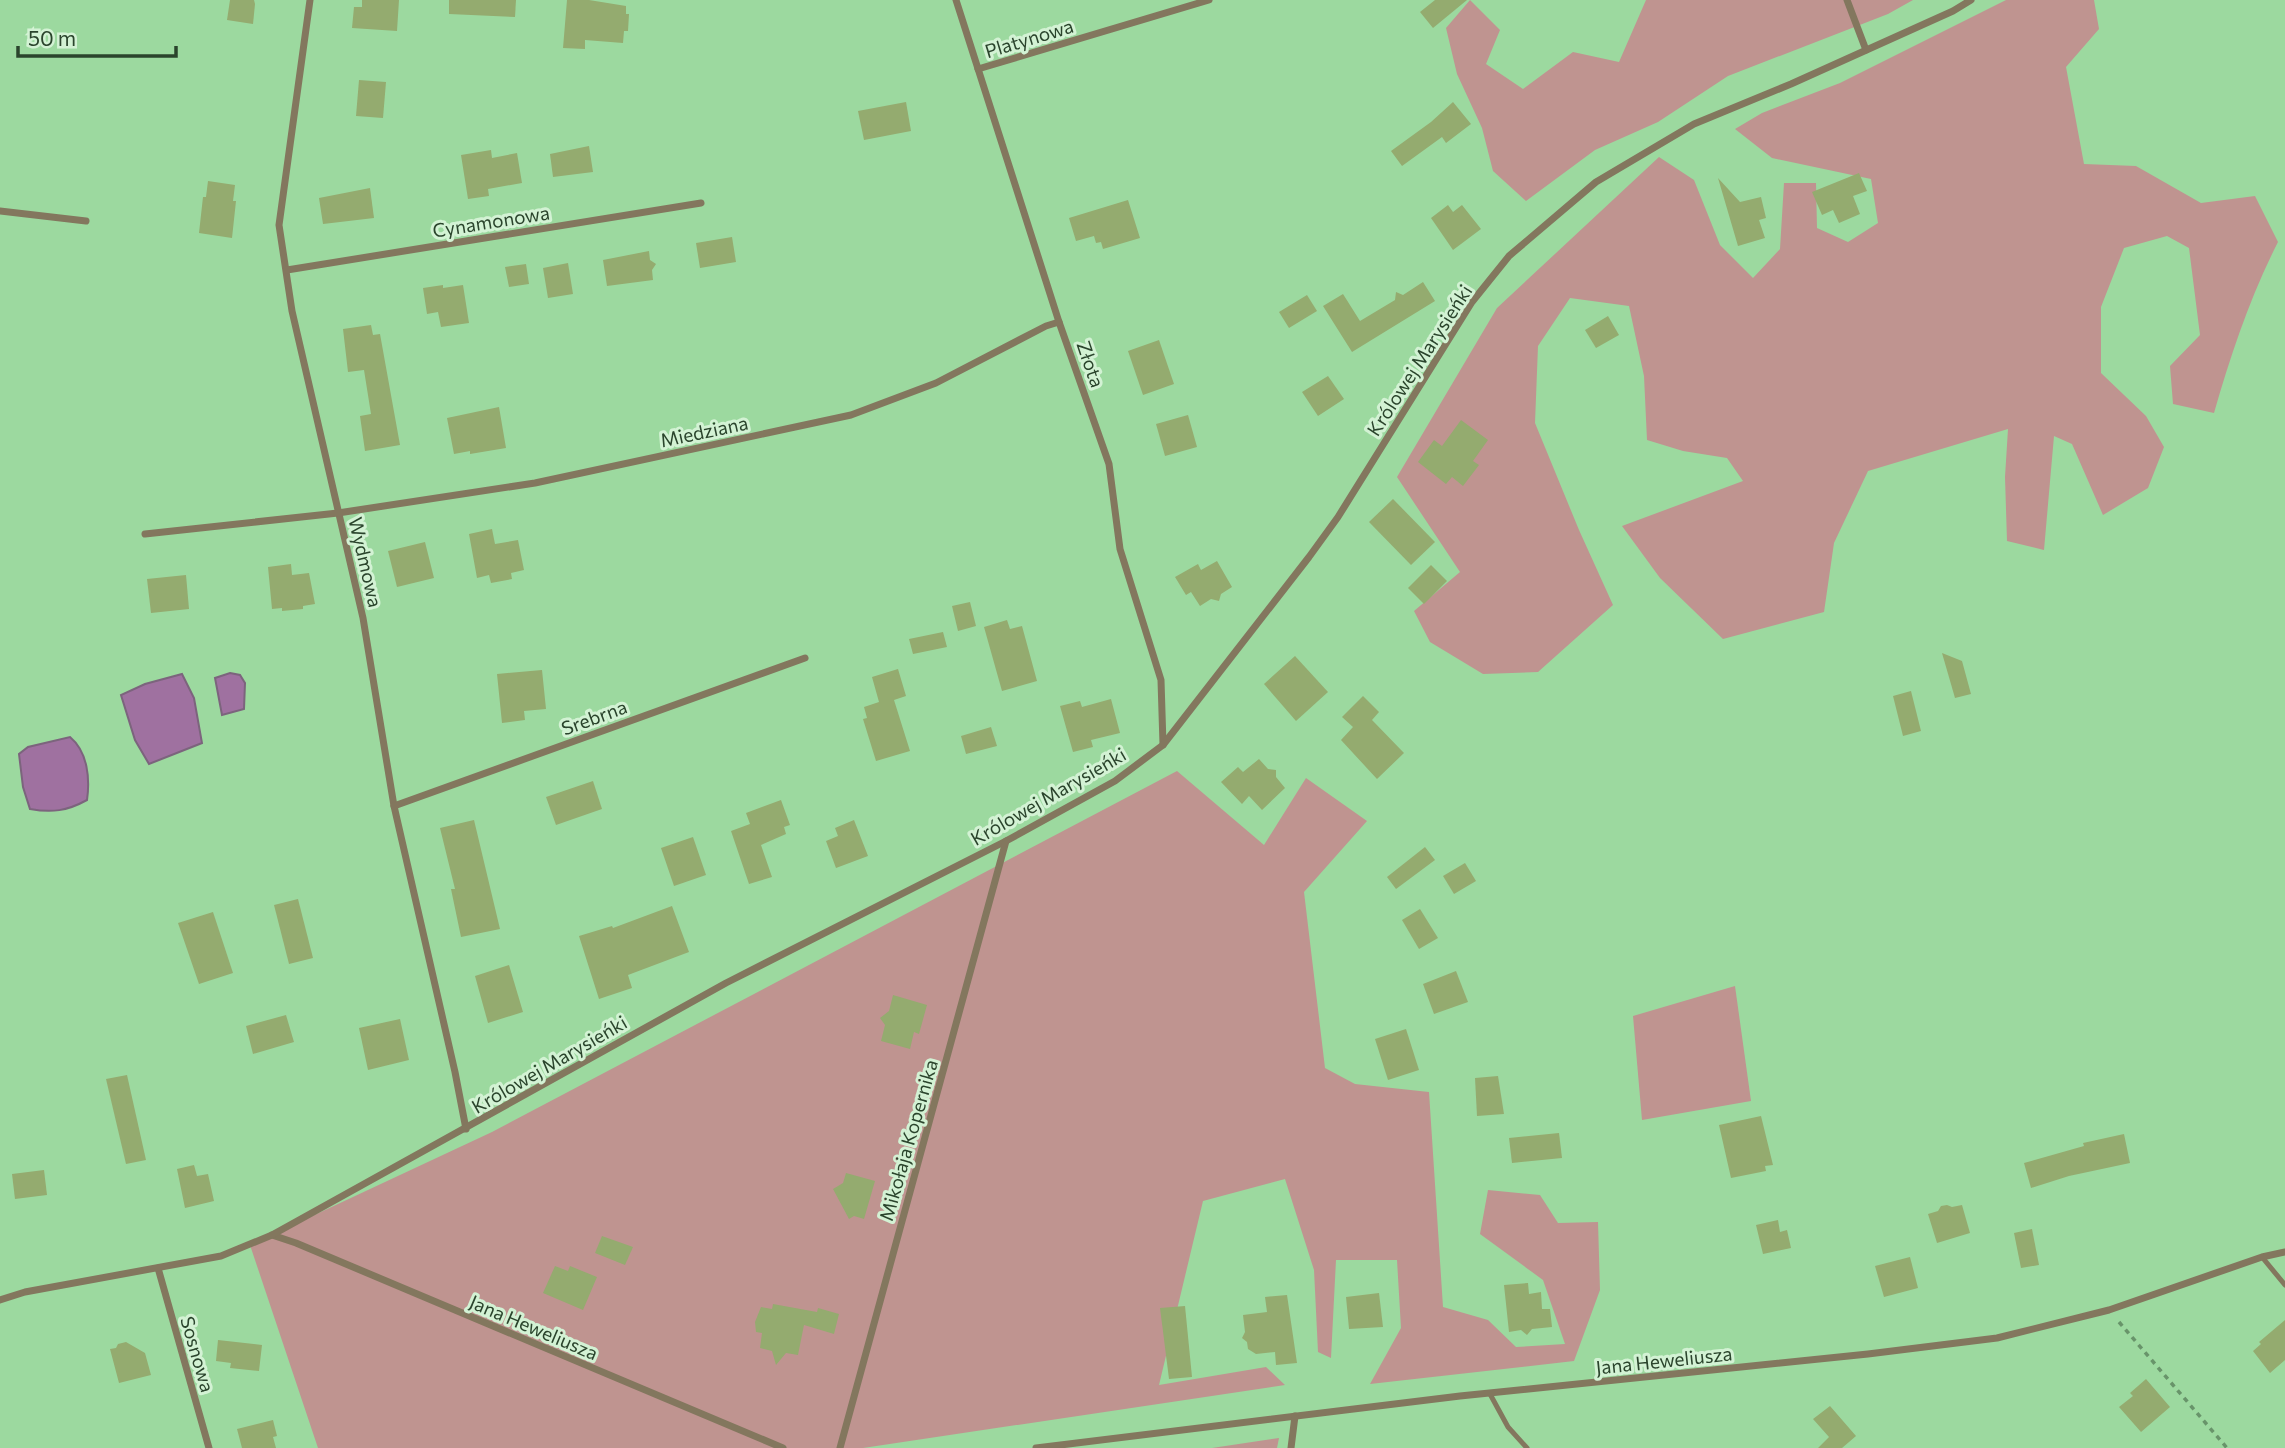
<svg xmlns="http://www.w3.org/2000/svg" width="2285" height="1448" viewBox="0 0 2285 1448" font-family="Commissioner,sans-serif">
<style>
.green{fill:#bf9490}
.water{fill:#9f71a0;stroke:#7c647d;stroke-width:2}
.building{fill:#94ab6f}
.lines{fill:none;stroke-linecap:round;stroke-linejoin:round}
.path{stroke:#68946a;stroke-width:3.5;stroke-dasharray:5 5;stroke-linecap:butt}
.service{stroke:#83775e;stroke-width:5}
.minor{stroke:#83775e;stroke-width:7}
.labels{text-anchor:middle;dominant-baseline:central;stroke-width:6;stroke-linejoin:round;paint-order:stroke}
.street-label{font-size:19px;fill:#2a442c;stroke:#d3f2d4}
</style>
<rect width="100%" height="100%" fill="#9cd99f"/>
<g class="green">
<polygon points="1470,0 1500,30 1486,64 1523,89 1573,52 1619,62 1646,0 1913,0 1888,14 1728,76 1658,122 1595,150 1526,201 1493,171 1482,128 1457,74 1446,28"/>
<path d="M2006 0H2094L2099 29 2066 67 2084 164 2136 166 2201 203 2255 196 2278 242C2250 297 2231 354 2214 413L2173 404 2170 366 2200 335 2189 248 2167 236 2124 248 2101 307V373L2146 416 2164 447 2148 488 2103 515 2072 444 2054 436 2044 550 2007 541 2005 477 2008 429 1868 471 1834 543 1824 612 1723 639 1660 578 1622 526 1743 481 1727 458 1683 451 1647 440 1644 376 1629 306 1570 298 1538 346 1535 423 1579 530 1613 605 1538 672 1483 674 1430 642 1414 611 1460 572 1397 477 1497 308 1659 157 1694 180 1720 245 1753 278 1780 249 1784 183H1816L1817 228 1848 242 1878 223 1871 179 1772 158 1735 129 1762 113 1840 83Z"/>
<polygon points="1177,771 1264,845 1306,778 1367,821 1304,892 1325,1068 1355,1084 1429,1092 1443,1307 1488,1320 1516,1347 1565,1344 1543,1280 1480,1234 1488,1190 1540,1195 1558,1223 1598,1222 1600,1290 1574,1361 1370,1384 1401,1328 1397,1260 1336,1260 1331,1358 1318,1352 1314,1270 1285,1179 1203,1201 1159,1385 1266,1367 1285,1385 863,1448 318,1448 250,1245 492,1132"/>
<polygon points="1735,986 1751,1101 1642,1120 1633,1016"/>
<polygon points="1279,1438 1277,1448 1212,1448"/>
</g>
<g class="water">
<polygon points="230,673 240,675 245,683 244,709 222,715 215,678"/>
<polygon points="182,674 194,698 202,743 149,764 135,740 121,695 145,684"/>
<path d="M70 737C88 752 90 779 87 800 67 811 52 813 30 809L23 787 19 754 28 747Z"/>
</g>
<g class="building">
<polygon points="230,0 254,0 255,4 253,24 227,20"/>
<polygon points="362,0 399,0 397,31 352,28 354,7 362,7"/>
<polygon points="449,0 516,0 515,17 449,14"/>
<polygon points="567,0 589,0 626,6 626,14 629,14 628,31 624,31 623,43 585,40 585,49 563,48"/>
<polygon points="1435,0 1467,0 1433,28 1420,12"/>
<polygon points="359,80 386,82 383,118 356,116"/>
<polygon points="906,102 911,131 864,140 858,111"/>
<polygon points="1453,102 1471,124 1446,143 1442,137 1402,166 1391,151 1431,122"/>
<polygon points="589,146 593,172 553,177 550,154"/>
<polygon points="491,150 492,158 517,153 522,183 488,189 489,196 468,199 461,155"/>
<polygon points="1859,173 1867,191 1853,196 1860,214 1839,223 1833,210 1822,215 1812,192"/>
<polygon points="1718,178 1740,202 1761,197 1766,218 1759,220 1765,238 1738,246"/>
<polygon points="208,181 235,185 233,201 236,201 232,238 199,233 203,197 206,197"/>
<polygon points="370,188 374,218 323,224 319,198"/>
<polygon points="1128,200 1140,238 1103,249 1101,242 1096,243 1094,236 1076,241 1069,218"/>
<polygon points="1448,205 1453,212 1462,205 1481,229 1453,250 1431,218"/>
<polygon points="732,237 736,262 700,268 696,243"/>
<polygon points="649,251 650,260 656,264 652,270 653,280 607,286 603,260"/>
<polygon points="568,263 573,294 548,298 543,268"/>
<polygon points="526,264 529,284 509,287 505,267"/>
<polygon points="1423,282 1435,301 1352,352 1323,306 1343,294 1360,321 1395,300 1396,292 1403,295"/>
<polygon points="443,285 443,288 463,285 469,323 441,327 438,312 427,314 423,288"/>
<polygon points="1307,295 1317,311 1289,328 1279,312"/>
<polygon points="1608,316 1619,335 1596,348 1585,330"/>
<polygon points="371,325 373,335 380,334 400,445 365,451 360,416 371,414 364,370 348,372 343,329"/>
<polygon points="1159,340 1174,384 1143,395 1128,351"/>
<polygon points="1328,376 1344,399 1318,416 1302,392"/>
<polygon points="499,407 506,448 470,454 470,451 454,454 447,418"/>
<polygon points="1188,415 1197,447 1165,456 1156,424"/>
<polygon points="1461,420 1488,440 1473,461 1479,465 1463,486 1452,477 1446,484 1418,462 1434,440 1442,446"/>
<polygon points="1393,499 1435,542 1411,565 1369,522"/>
<polygon points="492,529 495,544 518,540 524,570 511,573 512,579 491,583 489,575 477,578 469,534"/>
<polygon points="425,542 434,578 397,587 388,551"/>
<polygon points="1217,561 1232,587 1221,594 1219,601 1211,599 1200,606 1191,592 1186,595 1175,577 1198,564 1201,570"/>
<polygon points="291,564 292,575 309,573 315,604 303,606 303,609 282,611 282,608 272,609 268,567"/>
<polygon points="1431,565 1447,581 1424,604 1408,588"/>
<polygon points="186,575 189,609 151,613 147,579"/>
<polygon points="970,602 976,626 958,631 952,606"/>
<polygon points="1007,620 1010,629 1022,626 1037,681 1002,691 984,627"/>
<polygon points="943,632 947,647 913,654 909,639"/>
<polygon points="1942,653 1962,661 1971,694 1955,698"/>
<polygon points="1295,656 1328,692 1296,721 1264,684"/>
<polygon points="898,669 906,696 894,700 910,751 876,761 863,719 867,718 864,707 879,702 872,677"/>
<polygon points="542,670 546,709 524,711 525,720 502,723 497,674"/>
<polygon points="1911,691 1921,731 1903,736 1893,696"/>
<polygon points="1363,696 1379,712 1372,720 1404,753 1377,779 1341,740 1353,727 1342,717"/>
<polygon points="1111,699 1120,733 1091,740 1093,747 1073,752 1060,706 1080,701 1082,707"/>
<polygon points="991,727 997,746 966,754 961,736"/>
<polygon points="1259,759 1268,769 1276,770 1276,777 1285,788 1262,810 1249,796 1242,804 1221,782 1238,767 1243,772"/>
<polygon points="593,781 602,809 556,825 546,797"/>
<polygon points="781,800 790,825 784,827 786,834 761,845 772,877 749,884 731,831 750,824 746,813"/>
<polygon points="474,820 500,929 461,937 451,889 455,889 440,828"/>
<polygon points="854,820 868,856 836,868 826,841 838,836 835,828"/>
<polygon points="693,837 706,875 674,886 661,848"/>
<polygon points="1425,847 1435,860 1396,889 1387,877"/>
<polygon points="1465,863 1476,881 1454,894 1443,876"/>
<polygon points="298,899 313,958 289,964 274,905"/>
<polygon points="672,906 689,952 628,975 632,988 599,999 579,936 612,926 613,928"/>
<polygon points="1420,909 1438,938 1419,949 1402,920"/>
<polygon points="213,912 233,973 199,984 178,923"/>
<polygon points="509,965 523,1012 488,1023 475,976"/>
<polygon points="1456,971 1468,1002 1434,1014 1423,984"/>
<polygon points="893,995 927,1005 919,1034 914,1032 910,1049 881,1041 885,1025 880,1018 889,1011"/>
<polygon points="286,1015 294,1042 253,1054 246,1026"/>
<polygon points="400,1019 409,1060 368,1070 359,1028"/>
<polygon points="1406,1029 1419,1070 1388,1080 1375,1039"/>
<polygon points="127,1075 146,1160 126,1164 106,1079"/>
<polygon points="1498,1076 1504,1114 1477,1116 1475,1078"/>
<polygon points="1761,1116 1773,1165 1765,1166 1766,1171 1731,1178 1719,1125"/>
<polygon points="1559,1133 1562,1158 1512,1163 1509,1138"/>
<polygon points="2124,1134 2130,1163 2069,1176 2031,1188 2024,1163 2084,1146 2083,1143"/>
<polygon points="194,1165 197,1176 208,1174 214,1201 185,1208 177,1169"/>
<polygon points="44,1170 47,1195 15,1199 12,1174"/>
<polygon points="846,1173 875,1181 864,1219 854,1216 849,1219 833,1189 843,1183"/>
<polygon points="1947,1205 1952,1207 1962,1205 1970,1233 1937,1243 1928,1214 1938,1211 1941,1206"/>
<polygon points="1778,1220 1780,1232 1787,1230 1791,1248 1763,1254 1756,1225"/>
<polygon points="2032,1229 2039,1265 2021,1268 2014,1233"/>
<polygon points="602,1236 633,1247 625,1265 595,1253"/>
<polygon points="1910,1257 1918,1288 1884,1297 1875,1266"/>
<polygon points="555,1266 568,1271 570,1266 597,1277 583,1310 543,1293"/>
<polygon points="1528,1283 1529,1294 1541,1292 1542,1309 1550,1309 1552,1327 1532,1329 1527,1335 1521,1330 1509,1332 1504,1285"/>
<polygon points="1379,1293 1383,1327 1349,1329 1346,1297"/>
<polygon points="1287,1295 1297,1363 1276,1365 1275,1352 1256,1354 1248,1349 1247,1342 1242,1338 1245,1332 1243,1315 1267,1312 1265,1297"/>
<polygon points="773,1304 817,1312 818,1308 839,1314 834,1334 804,1325 798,1355 786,1353 776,1365 772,1351 760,1348 762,1333 756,1332 755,1322 761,1307 772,1309"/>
<polygon points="1185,1306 1192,1377 1169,1379 1160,1308"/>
<polygon points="2285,1320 2285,1360 2270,1373 2253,1351 2261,1344 2259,1342"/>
<polygon points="218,1340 262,1345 259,1371 230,1368 231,1363 216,1361"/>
<polygon points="126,1342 145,1353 151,1375 119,1383 110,1349 116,1348 118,1344"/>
<polygon points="2146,1379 2170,1407 2141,1432 2119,1407 2133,1396 2130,1393"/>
<polygon points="1830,1406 1856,1436 1842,1448 1818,1448 1829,1437 1813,1419"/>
<polygon points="273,1420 277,1436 273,1437 276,1448 242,1448 237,1429"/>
</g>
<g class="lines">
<polyline class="path" points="2119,1322 2227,1448"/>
<g class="service">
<polyline points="2262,1257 2285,1285"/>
<polyline points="1490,1394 1508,1427 1527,1448"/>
</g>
<g class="minor">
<polyline points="310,0 279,225 292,311 363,618 394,806 455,1072 466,1129"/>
<polyline points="956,0 1059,322 1109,464 1120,549 1161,680 1163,745"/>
<polyline points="1847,0 1866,50"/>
<polyline points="978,69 1209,0"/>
<polyline points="0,211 86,221"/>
<polyline points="287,270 701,203"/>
<polyline points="145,534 338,513 535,483 851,415 936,383 1046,326 1059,322"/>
<polyline points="394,806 805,658"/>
<polyline points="272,1235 296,1243 783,1448"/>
<polyline points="158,1268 209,1448"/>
<polyline points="0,1300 25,1292 221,1256 272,1235 726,983 1006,841 1115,781 1163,745 1309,557 1338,517 1472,302 1509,256 1596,182 1694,124 1791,84 1953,11 1971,0"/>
<polyline points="840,1448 1006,841"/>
<polyline points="1036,1448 1460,1396 1868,1354 1997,1338 2109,1310 2262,1257 2285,1252"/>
<polyline points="1291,1448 1295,1416"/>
</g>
</g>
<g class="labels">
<g class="street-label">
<text transform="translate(1029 38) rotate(-17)">Platynowa</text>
<text transform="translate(491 221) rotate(-9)">Cynamonowa</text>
<text transform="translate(1419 360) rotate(-57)">Królowej Marysieńki</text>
<text transform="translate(1091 364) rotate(71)">Złota</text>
<text transform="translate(704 431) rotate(-12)">Miedziana</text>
<text transform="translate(366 562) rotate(77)">Wydmowa</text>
<text transform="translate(594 717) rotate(-20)">Srebrna</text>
<text transform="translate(1048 796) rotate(-30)">Królowej Marysieńki</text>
<text transform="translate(549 1064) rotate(-30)">Królowej Marysieńki</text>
<text transform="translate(908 1140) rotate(-74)">Mikołaja Kopernika</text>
<text transform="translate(534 1327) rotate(23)">Jana Heweliusza</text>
<text transform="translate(198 1354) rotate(74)">Sosnowa</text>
<text transform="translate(1664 1360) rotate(-6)">Jana Heweliusza</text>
</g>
</g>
<path d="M18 46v10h158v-10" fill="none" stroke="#2a442c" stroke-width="3.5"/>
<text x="28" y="46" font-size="21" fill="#2a442c" stroke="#d3f2d4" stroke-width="5" paint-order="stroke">50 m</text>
</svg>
